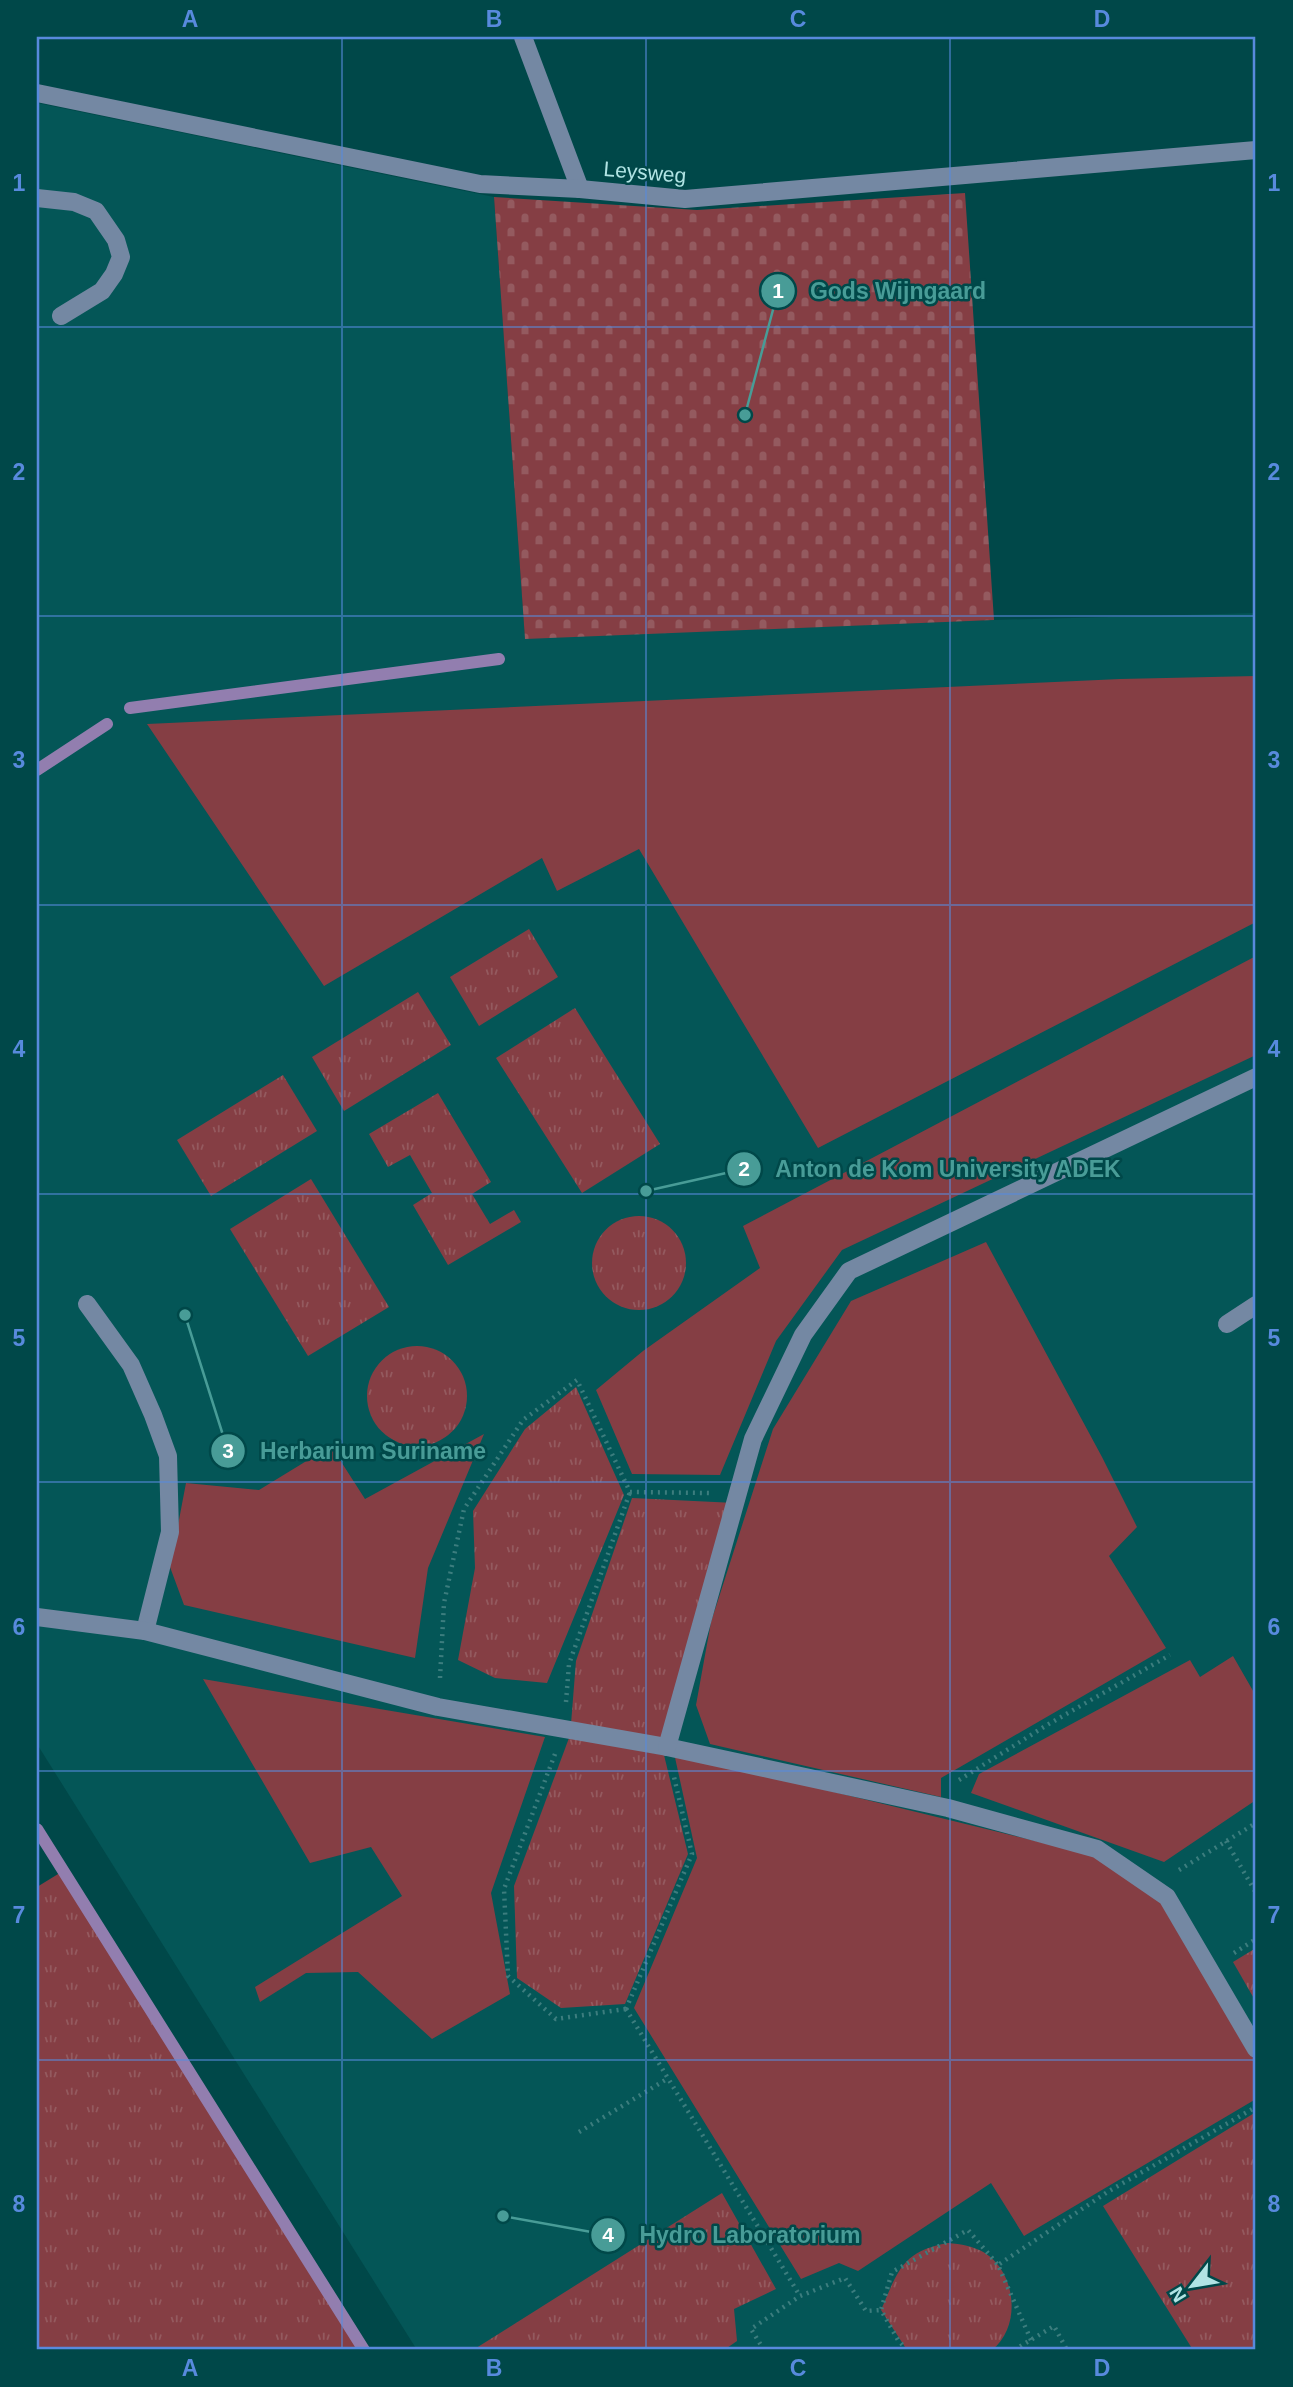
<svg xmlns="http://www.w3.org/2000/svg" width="1293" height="2387" viewBox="0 0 1293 2387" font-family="Arial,sans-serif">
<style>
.built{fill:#045657}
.grass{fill:url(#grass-tufts)}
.cemetery{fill:url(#cemetery-stones)}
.green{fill:#853e44}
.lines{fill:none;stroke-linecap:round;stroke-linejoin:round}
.stream{stroke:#927eaf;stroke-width:12}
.path{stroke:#3c7d7e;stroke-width:4.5;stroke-dasharray:2 5;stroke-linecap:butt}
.minor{stroke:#7488a3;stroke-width:18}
.grid{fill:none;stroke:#588add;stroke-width:2;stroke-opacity:0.55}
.labels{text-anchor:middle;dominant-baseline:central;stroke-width:5;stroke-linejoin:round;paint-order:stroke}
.street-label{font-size:21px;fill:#b1e4e4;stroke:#004849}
.leader{fill:none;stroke:#489c97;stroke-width:2.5}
.callout-dot{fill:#489c97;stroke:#004849;stroke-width:2.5}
.mark-label{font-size:21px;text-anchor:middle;font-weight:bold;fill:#fff}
.callout-label{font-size:23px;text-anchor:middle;font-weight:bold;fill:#489c97;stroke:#004849;stroke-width:5;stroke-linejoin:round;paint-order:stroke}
.neatline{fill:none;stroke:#588add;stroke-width:2.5}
.grid-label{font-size:23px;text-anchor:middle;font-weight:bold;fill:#588add}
</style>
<defs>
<pattern id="grass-tufts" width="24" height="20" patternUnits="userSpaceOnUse" patternTransform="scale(1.75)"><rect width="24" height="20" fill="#853e44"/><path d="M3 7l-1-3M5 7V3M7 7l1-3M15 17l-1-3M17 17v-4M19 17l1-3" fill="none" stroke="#945a5f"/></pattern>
<pattern id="cemetery-stones" width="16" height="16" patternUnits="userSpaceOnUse" patternTransform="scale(1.75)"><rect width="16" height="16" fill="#853e44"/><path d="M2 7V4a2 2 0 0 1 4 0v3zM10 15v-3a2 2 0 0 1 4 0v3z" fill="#945a5f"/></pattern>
</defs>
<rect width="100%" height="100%" fill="#004849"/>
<polygon class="built" points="37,103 494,197 525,638 994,620 1256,613 1256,2350 417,2350 37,1744"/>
<g class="grass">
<polygon points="529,929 558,977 479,1026 450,977"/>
<polygon points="418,992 451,1045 344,1111 312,1057"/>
<polygon points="575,1008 660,1144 582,1193 496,1058"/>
<polygon points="283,1075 317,1131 211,1196 177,1140"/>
<polygon points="438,1093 491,1182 472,1194 490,1224 514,1210 521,1222 448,1265 413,1205 432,1193 410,1155 388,1167 369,1134"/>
<polygon points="311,1179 389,1307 308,1356 230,1229"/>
<circle cx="639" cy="1263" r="47"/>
<circle cx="417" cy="1396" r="50"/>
<polygon points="576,1387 624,1495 547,1683 495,1678 458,1660 475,1568 473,1511 525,1429"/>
<polygon points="632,1498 735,1503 662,1739 571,1724 576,1661"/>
<polygon points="569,1738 664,1755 688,1854 625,2004 561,2008 517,1978 514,1886"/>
<polygon points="63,1871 364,2350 37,2350 37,1887"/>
<polygon points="1256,1948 1256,2002 1233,1962"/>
<polygon points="1256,2112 1256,2350 1193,2350 1103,2206"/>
<polygon points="722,2193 776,2289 734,2309 737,2341 724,2350 473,2350"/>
<path d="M948 2243C961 2244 973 2246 985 2253 1016 2273 1022 2326 992 2350H909L905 2347 881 2310C898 2271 902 2251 948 2243Z"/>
</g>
<polygon class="cemetery" points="965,193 994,620 525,639 494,197 697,210"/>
<g class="green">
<polygon points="1256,676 1256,922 818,1148 639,849 557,891 542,858 324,986 147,724 1120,679"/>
<polygon points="1256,956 1256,1055 842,1250 776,1341 720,1475 632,1474 596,1390 643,1351 760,1268 743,1226"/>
<polygon points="986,1242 1102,1457 1137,1527 1109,1556 1166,1648 941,1778 941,1797 710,1744 696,1705 711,1622 773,1429 851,1301"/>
<polygon points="484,1434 428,1568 415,1658 184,1605 170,1567 186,1483 259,1490 331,1446 365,1499"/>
<polygon points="1233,1656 1256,1696 1256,1800 1164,1862 971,1793 979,1774 1190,1660 1200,1677"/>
<polygon points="203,1679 545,1737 491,1893 510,1994 432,2039 358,1972 306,1973 260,2002 255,1987 402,1896 371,1847 310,1863"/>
<polygon points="674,1753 1097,1856 1162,1902 1256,2063 1256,2099 1024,2236 991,2183 858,2271 839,2263 801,2279 634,2008 697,1858"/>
</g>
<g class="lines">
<g class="stream">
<polyline points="130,708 499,659"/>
<polyline points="37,770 107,724"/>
<polyline points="37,1829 364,2350"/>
</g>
<g class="path">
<polyline points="440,1678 444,1603 464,1509 523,1420 577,1380 630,1492 709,1493"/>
<polyline points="566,1702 569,1664 630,1492"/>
<polyline points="555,1754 504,1889 508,1976 556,2019 626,2009"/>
<polyline points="959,1780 1047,1725 1170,1655"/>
<polyline points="1226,1841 1256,1893"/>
<polyline points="1179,1870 1256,1823"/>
<polyline points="1234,1953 1256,1939"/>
<polyline points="626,2009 800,2296"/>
<polyline points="626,2009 692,1854 674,1777"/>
<polyline points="579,2132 667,2079"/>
<polyline points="1031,2340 998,2265 1109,2191 1256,2107"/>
<polyline points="764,2350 751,2329 800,2296 845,2278 866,2311 881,2310"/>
<polyline points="907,2350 898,2340 881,2310 892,2272 968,2230 998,2265"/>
<polyline points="1014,2350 1054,2326 1067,2350"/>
</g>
<g class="minor">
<polyline points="523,37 580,189"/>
<polyline points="37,93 480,184 580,189 685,199 1256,150"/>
<polyline points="37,198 74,202 96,211 116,240 121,257 114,274 102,291 61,316"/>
<polyline points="87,1304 131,1365 153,1415 168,1456 170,1532 145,1631"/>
<polyline points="1227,1324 1256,1305"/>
<polyline points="37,1617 145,1631 438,1707 667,1747 948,1808 1097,1849 1167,1897 1256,2049"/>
<polyline points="667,1747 753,1439 803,1335 849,1271 1256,1077"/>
</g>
</g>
<path class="grid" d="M342 37V2350M646 37V2350M950 37V2350M37 327H1256M37 616H1256M37 905H1256M37 1194H1256M37 1482H1256M37 1771H1256M37 2060H1256"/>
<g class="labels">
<g class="street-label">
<text transform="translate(645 172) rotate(5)">Leysweg</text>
</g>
</g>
<path class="leader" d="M745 415L778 291M646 1191L744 1169M185 1315L228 1451M503 2216L608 2235"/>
<g class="callout-dot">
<circle cx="745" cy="415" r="7"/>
<circle cx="646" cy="1191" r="7"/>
<circle cx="185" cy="1315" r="7"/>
<circle cx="503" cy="2216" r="7"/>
<circle cx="778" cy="291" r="18"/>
<circle cx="744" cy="1169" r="18"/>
<circle cx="228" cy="1451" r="18"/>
<circle cx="608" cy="2235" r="18"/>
</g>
<g class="mark-label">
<text x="778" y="298">1</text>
<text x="744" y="1176">2</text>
<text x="228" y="1458">3</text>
<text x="608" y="2242">4</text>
</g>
<g class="callout-label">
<text x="898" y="299">Gods Wijngaard</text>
<text x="948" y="1177">Anton de Kom University ADEK</text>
<text x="373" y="1459">Herbarium Suriname</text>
<text x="750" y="2243">Hydro Laboratorium</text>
</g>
<rect width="1293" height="2387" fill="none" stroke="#004849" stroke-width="77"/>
<g transform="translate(1192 2286) rotate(239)" stroke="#004849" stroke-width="5" paint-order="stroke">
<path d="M0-5L12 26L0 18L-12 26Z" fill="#b1e4e4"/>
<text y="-10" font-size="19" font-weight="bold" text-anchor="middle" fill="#b1e4e4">N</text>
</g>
<rect x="38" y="38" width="1216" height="2310" class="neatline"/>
<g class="grid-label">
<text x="190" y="27">A</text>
<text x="494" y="27">B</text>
<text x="798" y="27">C</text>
<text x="1102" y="27">D</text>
<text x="19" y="191">1</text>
<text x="1274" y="191">1</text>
<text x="19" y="480">2</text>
<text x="1274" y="480">2</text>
<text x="19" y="768">3</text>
<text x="1274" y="768">3</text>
<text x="19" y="1057">4</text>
<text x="1274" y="1057">4</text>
<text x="19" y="1346">5</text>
<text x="1274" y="1346">5</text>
<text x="19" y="1635">6</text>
<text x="1274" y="1635">6</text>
<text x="19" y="1923">7</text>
<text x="1274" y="1923">7</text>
<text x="19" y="2212">8</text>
<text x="1274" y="2212">8</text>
<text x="190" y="2376">A</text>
<text x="494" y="2376">B</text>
<text x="798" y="2376">C</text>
<text x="1102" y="2376">D</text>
</g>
</svg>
